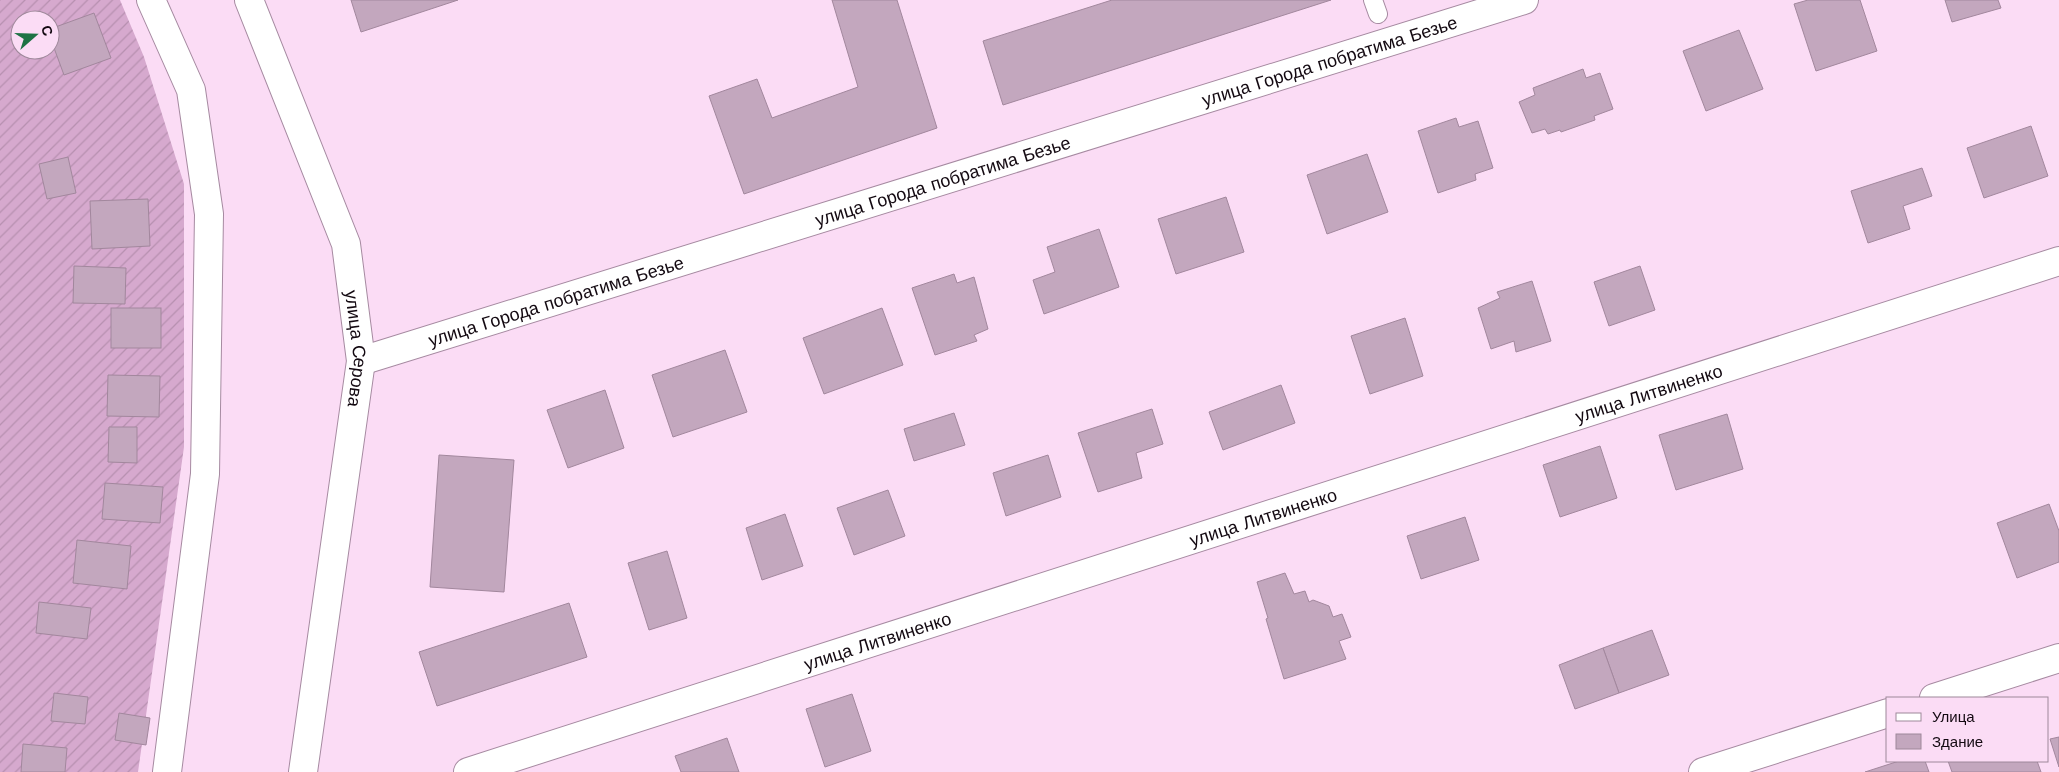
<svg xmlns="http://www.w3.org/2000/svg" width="2059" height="772" viewBox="0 0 2059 772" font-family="'Work Sans',sans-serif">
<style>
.garden{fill:url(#garden-furrows);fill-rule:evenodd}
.building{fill:#c3a7be;stroke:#a2879d}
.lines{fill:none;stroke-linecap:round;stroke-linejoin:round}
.lane-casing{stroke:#a68aa1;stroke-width:20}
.street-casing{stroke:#a68aa1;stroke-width:30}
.lane{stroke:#fff;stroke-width:18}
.street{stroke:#fff;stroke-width:28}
.labels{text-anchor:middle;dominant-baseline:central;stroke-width:5;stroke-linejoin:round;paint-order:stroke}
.street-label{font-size:18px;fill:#130911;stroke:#fbdcf5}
</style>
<defs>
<pattern id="garden-furrows" width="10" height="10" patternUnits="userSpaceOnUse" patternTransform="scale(1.25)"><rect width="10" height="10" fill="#d6a9ce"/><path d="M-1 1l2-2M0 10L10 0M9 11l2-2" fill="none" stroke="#b790b0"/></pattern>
</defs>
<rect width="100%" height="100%" fill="#fbdcf5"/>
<path class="garden" d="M0 0H120L144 57 184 184V447L138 772H0ZM20 20H50V50H20Z"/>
<g class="building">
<polygon points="351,0 458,0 361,32"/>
<polygon points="832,0 897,0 937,128 744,194 709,96 757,79 772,118 858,87"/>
<polygon points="1112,0 1331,0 1003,105 983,41"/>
<polygon points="1808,0 1860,0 1877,51 1816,71 1794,4"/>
<polygon points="1945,0 1998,0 2001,8 1952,22"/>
<polygon points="94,13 111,58 64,75 50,37 50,29"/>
<polygon points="1739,30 1763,89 1706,111 1683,51"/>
<polygon points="1583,69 1586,78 1600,73 1613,109 1594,116 1595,120 1561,132 1560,130 1548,134 1545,129 1532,133 1519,102 1535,95 1533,88"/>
<polygon points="1456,118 1459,127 1478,121 1493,168 1475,174 1476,180 1438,193 1418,131"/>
<polygon points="2031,126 2048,176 1984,198 1967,148"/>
<polygon points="1367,154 1388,212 1327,234 1307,175"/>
<polygon points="68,157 76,193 47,199 39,164"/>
<polygon points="1922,168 1932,196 1903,206 1910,229 1868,243 1851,191"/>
<polygon points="1226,197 1244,252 1176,274 1158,219"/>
<polygon points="148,199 150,246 92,249 90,201"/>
<polygon points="1099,229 1119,287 1044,314 1033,280 1055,272 1047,247"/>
<polygon points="74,266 126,268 125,304 73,303"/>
<polygon points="1640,266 1655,310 1609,326 1594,282"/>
<polygon points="954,274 957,283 974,277 988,329 974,335 977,341 935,355 912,288"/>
<polygon points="1532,281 1551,341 1516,352 1514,341 1491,349 1478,308 1500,298 1497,292"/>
<rect x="111" y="308" width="50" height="40"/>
<polygon points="882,308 903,365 824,394 803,338"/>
<polygon points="1405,318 1423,376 1370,394 1351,336"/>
<polygon points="725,350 747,412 673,437 652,375"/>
<polygon points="108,375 160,376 159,417 107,416"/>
<polygon points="1281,385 1295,423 1223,450 1209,412"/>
<polygon points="605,390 624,448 568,468 547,410"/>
<polygon points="1152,409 1163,444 1136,453 1142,478 1098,492 1078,433"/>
<polygon points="954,413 965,445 914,461 904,429"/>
<polygon points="1727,414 1743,469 1676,490 1659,435"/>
<polygon points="109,427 137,427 137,463 108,462"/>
<polygon points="1600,446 1617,498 1560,517 1543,465"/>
<polygon points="439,455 514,460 504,592 430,587"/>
<polygon points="1048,455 1061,497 1006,516 993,473"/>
<polygon points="105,483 163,487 160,523 102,519"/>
<polygon points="888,490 905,536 854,555 837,508"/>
<polygon points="2049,504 2059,531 2059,562 2017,578 1997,523"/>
<polygon points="785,514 803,566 762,580 746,528"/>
<polygon points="1465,517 1479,560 1421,579 1407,536"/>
<polygon points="77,540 131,546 127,589 73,583"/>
<polygon points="667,551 687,618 649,630 628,563"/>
<polygon points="1285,573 1294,594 1305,591 1309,602 1313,600 1329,606 1333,617 1342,614 1351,637 1339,641 1346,659 1284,679 1266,619 1268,618 1257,582"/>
<polygon points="39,602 91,608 87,639 36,633"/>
<polygon points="569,603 587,657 437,706 419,652"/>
<polygon points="1652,630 1669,675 1619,693 1603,648"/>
<polygon points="1603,648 1619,693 1575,709 1559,665"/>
<polygon points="54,693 88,697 85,724 51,721"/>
<polygon points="852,694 871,751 825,767 806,709"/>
<polygon points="119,713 150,718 146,745 115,740"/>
<polygon points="2059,737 2059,767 2050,739"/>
<polygon points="727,738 739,772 681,772 675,756"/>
<polygon points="23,744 67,748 65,772 21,772"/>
<polygon points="1899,761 1925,761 1929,772 1865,772"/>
<polygon points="1948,761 2037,761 2041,772 1952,772"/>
</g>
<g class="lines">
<defs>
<polyline id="lane" points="1373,0 1378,14"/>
<g id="street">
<polyline points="151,0 191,90 209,214 205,474 167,772"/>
<path id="s1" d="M249 0 346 244 361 361 303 772"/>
<path id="s2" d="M361 361 1524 0"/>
<polyline points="1934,698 2059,658"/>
<path id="s3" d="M468 772 2059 261"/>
<polyline points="1703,772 1888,713"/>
</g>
</defs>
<use href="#lane" class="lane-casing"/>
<use href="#street" class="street-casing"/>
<use href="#lane" class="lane"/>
<use href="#street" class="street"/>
</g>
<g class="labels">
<g class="street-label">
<text stroke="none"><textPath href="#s2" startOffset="1014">улица Города побратима Безье</textPath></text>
<text stroke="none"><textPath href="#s2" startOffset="609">улица Города побратима Безье</textPath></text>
<text stroke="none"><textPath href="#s2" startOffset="204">улица Города побратима Безье</textPath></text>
<text stroke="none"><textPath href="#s1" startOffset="368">улица Серова</textPath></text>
<text stroke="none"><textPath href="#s3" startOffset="1240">улица Литвиненко</textPath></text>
<text stroke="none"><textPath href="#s3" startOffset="835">улица Литвиненко</textPath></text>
<text stroke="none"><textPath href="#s3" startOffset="430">улица Литвиненко</textPath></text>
</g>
</g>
<rect x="1886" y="697" width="162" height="65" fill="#fbdcf5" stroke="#9e889a"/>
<rect x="1896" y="713" width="25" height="8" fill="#ffffff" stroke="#9e889a"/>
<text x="1932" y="722" font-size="15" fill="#130911">Улица</text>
<rect x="1896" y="734" width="25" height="15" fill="#c3a7be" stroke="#9e889a"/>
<text x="1932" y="747" font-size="15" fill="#130911">Здание</text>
<g transform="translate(35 35) rotate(70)"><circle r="24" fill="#fbdcf5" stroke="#9e889a"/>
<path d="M0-4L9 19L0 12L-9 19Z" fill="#1e7244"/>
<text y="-8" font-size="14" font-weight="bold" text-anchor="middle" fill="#130911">С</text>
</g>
</svg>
